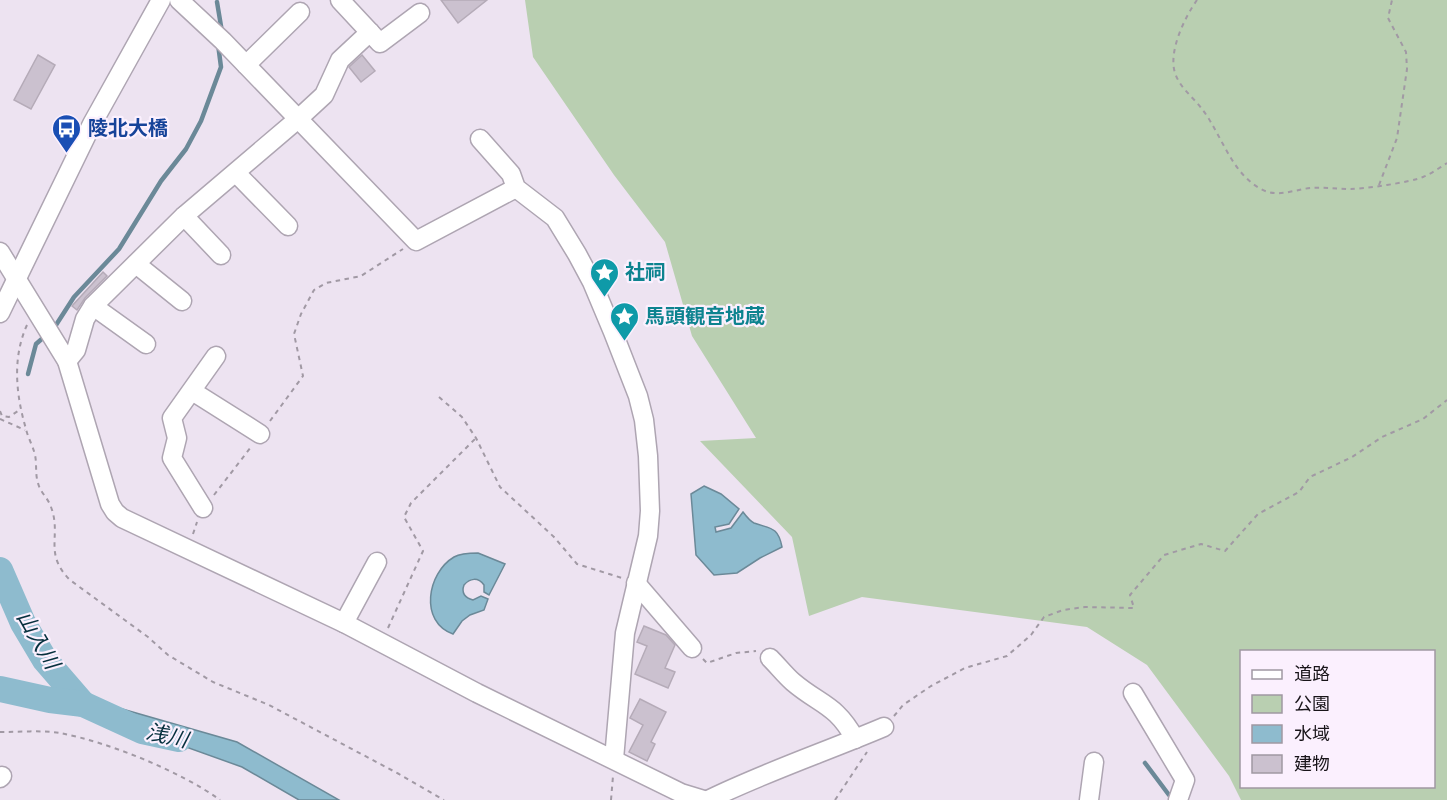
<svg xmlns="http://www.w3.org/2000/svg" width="1447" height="800" viewBox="0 0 1447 800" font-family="Roboto,'Noto Sans JP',sans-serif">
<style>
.green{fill:#b9cfb1;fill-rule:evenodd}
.water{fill:#8ebbce;stroke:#6b8998;stroke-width:1.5}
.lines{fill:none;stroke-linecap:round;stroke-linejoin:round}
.stream{stroke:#6b8998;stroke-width:4.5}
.river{stroke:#8ebbce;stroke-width:26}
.building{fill:#cbc1cf;stroke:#b5abb8;stroke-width:1.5}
.minor-casing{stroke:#aea5b2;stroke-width:21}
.path{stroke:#a199a4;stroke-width:2;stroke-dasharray:4.5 4.5;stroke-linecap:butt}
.minor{stroke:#fff;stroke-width:18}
.labels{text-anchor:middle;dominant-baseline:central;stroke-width:4.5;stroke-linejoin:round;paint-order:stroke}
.transit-label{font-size:20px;font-weight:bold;fill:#164399;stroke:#fbf0fe;text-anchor:start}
.culture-label{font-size:20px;font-weight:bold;fill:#0d838f;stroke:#fbf0fe;text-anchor:start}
.water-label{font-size:21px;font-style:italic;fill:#06303e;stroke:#fbf0fe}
</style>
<rect width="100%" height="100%" fill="#ede3f1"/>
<path class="green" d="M525 0H1447V800H1241L1229 776 1147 665 1087 627 862 597 809 616 792 537 700 441 756 438 692 336 665 242 614 175 533 57ZM1242 652H1434V786H1242Z"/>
<g class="water">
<path d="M704 486 721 494 739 509 729 524 715 527 716 532 731 528 743 512C746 516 750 521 754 523 770 529 778 526 782 547L760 558 737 573 714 575 696 555 691 494Z"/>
<path d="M478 553 505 564 489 595 484 592V585C478 577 470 578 464 585 461 593 465 598 473 600L481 596 488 599 484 610 470 615 462 621 453 634C419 622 427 573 454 557 461 553 470 553 478 553Z"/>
<polygon points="77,696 237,742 339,800 299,800 242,767 63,703"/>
</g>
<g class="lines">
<g class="stream">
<polyline points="217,2 222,32"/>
<polyline points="56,325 74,297 119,249 161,181 186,149 201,121 221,67 218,44"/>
<polyline points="28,374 36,344 44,337"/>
<polyline points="1145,763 1169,795"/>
</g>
<g class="river">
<polyline points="0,570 23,623 45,660 83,704"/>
<polyline points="0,689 50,700 83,704 142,731 179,739"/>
</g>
</g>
<g class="building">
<polygon points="441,0 487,0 458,23"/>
<polygon points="38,55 55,65 31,109 14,100"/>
<polygon points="362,55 375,71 361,82 349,67"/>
<polygon points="103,272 107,276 85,298 77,310 72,306"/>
<polygon points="644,626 666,635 675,645 665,668 675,672 668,688 635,674 647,646 637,642"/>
<polygon points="640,699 666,712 651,742 655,744 647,761 629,752 643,725 630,718"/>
</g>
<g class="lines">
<defs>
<g id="minor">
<polyline points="179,0 223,41 416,241 516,188"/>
<polyline points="340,0 380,43 420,13"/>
<polyline points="246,65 300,12"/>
<polyline points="480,139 511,174 516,188 555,218 577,254 592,282 613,332 638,396 644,420 648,456 650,511 648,536 625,633 614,759"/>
<polyline points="236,173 288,226"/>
<polyline points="184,216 221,255"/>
<polyline points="0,252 67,361 110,504 115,512 122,518 344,623 477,693 681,793 704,800"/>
<polyline points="136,264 182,301"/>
<polyline points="93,306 146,344"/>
<polyline points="0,313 92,124 161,0"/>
<polyline points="67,361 76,350 85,319 93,306 184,216 298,119 324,95 340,60 370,32"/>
<polyline points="192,391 260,434"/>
<polyline points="203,508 172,458 177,438 172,418 216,356"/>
<polyline points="636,583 692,648"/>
<polyline points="344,623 377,562"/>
<path d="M770 658C778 666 785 675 793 682 820 705 836 704 855 739"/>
<polyline points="1133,693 1185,780 1178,800"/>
<polyline points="0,778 2,776"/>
<path d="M708 800C765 772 825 752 884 727"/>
<polyline points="1089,800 1094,762"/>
</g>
</defs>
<use href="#minor" class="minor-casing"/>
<g class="path">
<path d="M1197 0C1185 17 1168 51 1175 73 1180 88 1193 97 1202 109 1222 135 1231 173 1261 189 1277 198 1293 190 1310 188 1323 187 1337 189 1351 189 1364 189 1412 182 1423 177 1431 174 1439 168 1447 163"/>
<polyline points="1379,185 1397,138 1407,69 1406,52 1388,18 1392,0"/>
<path d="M27 325C12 358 16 395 26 429 28 438 33 446 35 455 37 464 35 474 38 483 40 492 48 498 51 507 62 536 43 553 70 580L148 637 168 655 213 682 269 705 399 774 444 800"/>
<polyline points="439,397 462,417 476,438 500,487 554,537 577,564 622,578"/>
<polyline points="0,411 2,416 9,417 21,409"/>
<polyline points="0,419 25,430"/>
<polyline points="270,421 303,376 294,334 301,314 314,290 326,283 361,276 403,249"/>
<polyline points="214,495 251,447"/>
<polyline points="193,534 197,522"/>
<polyline points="388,628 423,551 404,517 411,503 476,438"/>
<polyline points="703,659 707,663 736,653 756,651"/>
<polyline points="894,716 903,705 931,686 965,668 1007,656 1031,635 1044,617 1063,610 1085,607 1134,608 1130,595 1164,555 1201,544 1225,551 1258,514 1299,492 1310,477 1352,457 1382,437 1423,419 1447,400"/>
<path d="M0 732C19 732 41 730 60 733 108 742 180 771 220 800"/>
<polyline points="611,800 613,776"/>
<polyline points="835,800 867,752"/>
</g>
<use href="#minor" class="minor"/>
</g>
<defs>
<symbol id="bus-pin" viewBox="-11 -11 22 30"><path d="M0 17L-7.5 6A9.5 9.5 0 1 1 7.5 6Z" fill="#1a4fb4" stroke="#fbf0fe"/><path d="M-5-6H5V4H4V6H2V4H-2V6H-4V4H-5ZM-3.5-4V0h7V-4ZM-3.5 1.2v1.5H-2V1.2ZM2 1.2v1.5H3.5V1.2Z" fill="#fff"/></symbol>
<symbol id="sight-pin" viewBox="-11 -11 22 30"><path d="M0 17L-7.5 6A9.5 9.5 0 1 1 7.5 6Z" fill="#0f9aa8" stroke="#fbf0fe"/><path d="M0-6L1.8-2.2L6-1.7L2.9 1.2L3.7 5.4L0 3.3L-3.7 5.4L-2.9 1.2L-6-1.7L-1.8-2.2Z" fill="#fff"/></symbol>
</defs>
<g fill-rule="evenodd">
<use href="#bus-pin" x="50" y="112" width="33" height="45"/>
<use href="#sight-pin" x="588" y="256" width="33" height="45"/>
<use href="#sight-pin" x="608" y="300" width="33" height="45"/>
</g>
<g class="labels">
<g class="transit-label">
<text x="88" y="128">陵北大橋</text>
</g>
<g class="culture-label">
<text x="625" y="272">社祠</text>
<text x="645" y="316">馬頭観音地蔵</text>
</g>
<g class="water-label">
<text transform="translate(38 640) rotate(60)">山入川</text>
<text transform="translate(167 736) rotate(13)">浅川</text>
</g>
</g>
<rect x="1240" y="650" width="195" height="138" fill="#fbf0fe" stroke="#a098a2" stroke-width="1.5"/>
<rect x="1252" y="670" width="30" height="9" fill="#ffffff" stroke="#a098a2" stroke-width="1.5"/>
<text x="1294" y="680" font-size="18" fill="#181419">道路</text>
<rect x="1252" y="695" width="30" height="18" fill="#b9cfb1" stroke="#a098a2" stroke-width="1.5"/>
<text x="1294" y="710" font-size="18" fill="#181419">公園</text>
<rect x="1252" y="725" width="30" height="18" fill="#8ebbce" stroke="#a098a2" stroke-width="1.5"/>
<text x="1294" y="740" font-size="18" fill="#181419">水域</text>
<rect x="1252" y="755" width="30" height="18" fill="#cbc1cf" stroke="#a098a2" stroke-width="1.5"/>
<text x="1294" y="770" font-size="18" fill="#181419">建物</text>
</svg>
